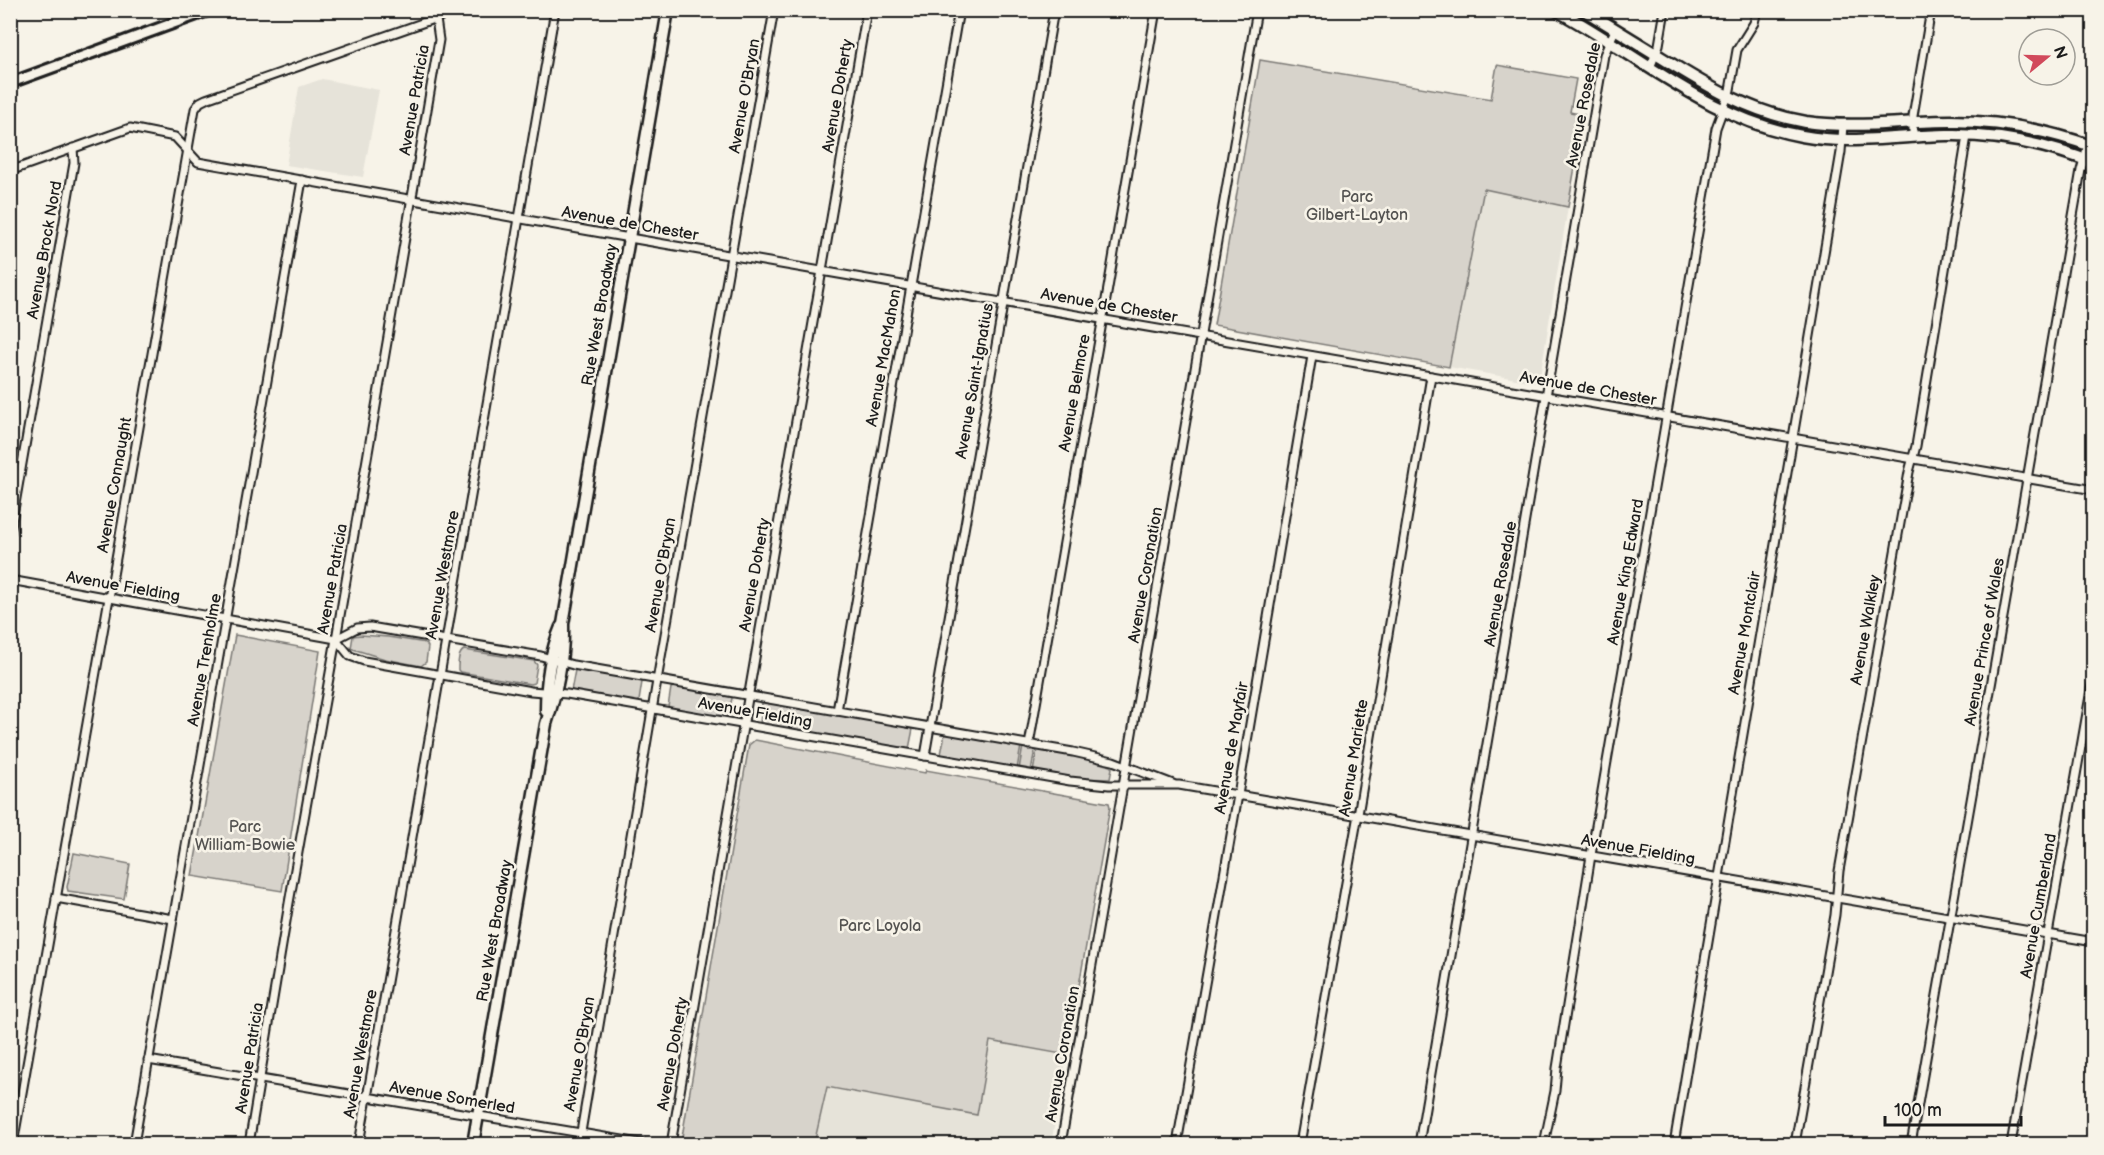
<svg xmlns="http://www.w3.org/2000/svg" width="2104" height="1155" viewBox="0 0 2104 1155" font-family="'Balsamiq Sans',sans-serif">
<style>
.built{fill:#e6e3d9}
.green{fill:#d7d3cb;stroke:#7a7874;stroke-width:1.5}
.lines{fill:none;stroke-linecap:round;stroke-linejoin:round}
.street-casing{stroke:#1c1c1c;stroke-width:11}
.secondary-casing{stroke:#1c1c1c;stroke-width:15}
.street{stroke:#f7f3e8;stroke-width:7}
.secondary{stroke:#f7f3e8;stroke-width:10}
.rail{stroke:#1c1c1c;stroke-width:3}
.labels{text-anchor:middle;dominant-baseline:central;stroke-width:5;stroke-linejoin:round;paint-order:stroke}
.street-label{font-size:16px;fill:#1c1c1c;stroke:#f7f3e8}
.park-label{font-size:16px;fill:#545351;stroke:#f7f3e8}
</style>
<rect width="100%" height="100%" fill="#f7f3e8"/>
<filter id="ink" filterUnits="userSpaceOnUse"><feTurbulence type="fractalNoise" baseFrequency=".0167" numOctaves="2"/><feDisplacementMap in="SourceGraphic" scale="12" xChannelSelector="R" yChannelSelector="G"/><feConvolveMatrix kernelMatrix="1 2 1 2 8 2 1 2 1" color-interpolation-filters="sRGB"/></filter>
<g filter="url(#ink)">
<g class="built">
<polygon points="322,79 379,90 363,177 286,165 299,87"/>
<polygon points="1484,189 1568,207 1539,383 1449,367"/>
<polygon points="990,1041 1067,1055 1051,1144 814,1144 827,1087 976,1115"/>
</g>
<g class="green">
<polygon points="1260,60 1491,99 1497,65 1576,79 1570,112 1584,115 1568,207 1484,189 1449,367 1214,325"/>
<polygon points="235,635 320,651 282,891 192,876"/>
<polygon points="361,635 388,637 426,643 428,647 426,662 421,666 385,659 353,649 351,648 353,636"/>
<path d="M464 650 534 661 537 665 534 683 530 684 460 672 458 670C458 663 458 653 464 650Z"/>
<polygon points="575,670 640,680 642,682 639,701 636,703 573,692 571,691"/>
<polygon points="673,687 730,696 732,698 728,718 670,709 668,707 671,688"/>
<polygon points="762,702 911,727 913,729 909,749 760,724"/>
<polygon points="945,734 1021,746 1017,769 944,756 941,754"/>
<polygon points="755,740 925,773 926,770 1109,803 1110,807 1067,1055 990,1041 977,1115 827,1087 814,1144 703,1144 684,1141 682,1137 749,745"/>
<polygon points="1023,746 1035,749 1031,771 1019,769"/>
<polygon points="1037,749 1079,757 1110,766 1112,768 1110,779 1073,778 1033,772"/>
<polygon points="74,853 130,864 124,899 68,891 67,887"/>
</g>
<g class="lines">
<defs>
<g id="street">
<polyline points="1650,68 1659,45 1665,10"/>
<polyline points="1913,137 1913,116 1931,10"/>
<polyline points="10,171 130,128 175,137 198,162 641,240 2094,490"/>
<polyline points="10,533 74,163 73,148"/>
<polyline points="10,580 336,639 357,628 370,627 541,656 573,665 1073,752 1113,761 1173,784"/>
<polyline points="336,639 350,656 364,661 531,691 567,694 1070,781 1109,785 1179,785 2094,942"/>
<polyline points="837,711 959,10"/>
<polyline points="1029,745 1156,10"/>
<polyline points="925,756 1054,10"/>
<polyline points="56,898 173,919"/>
<polyline points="148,1060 646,1144"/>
<polyline points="13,1144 195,109 200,102 206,99 459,10"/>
<polyline points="134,1144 302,180"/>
<polyline points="249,1144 289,903 336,639 439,40 436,19"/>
<polyline points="359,1144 555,10"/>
<polyline points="579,1144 660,663 774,10"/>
<polyline points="671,1144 867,10"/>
<polyline points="1061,1144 1257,10"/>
<polyline points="1177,1144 1238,795 1312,356"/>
<polyline points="1300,1144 1360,803 1431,376"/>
<polyline points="1419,1144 1604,55 1615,30"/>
<polyline points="1544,1144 1555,1091 1557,1068 1593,843 1716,128 1730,90 1737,50 1754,23 1757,10"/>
<polyline points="1674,1144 1841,152 1843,125"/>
<polyline points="1795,1144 1835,915 1839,871 1909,472 1916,446 1967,136"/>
<polyline points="1911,1144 2081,170 2088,145"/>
<polyline points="2011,1144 2094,673"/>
</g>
<g id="secondary">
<path d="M1556 10C1638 54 1708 119 1802 136 1850 145 1898 136 1947 135 1998 134 2046 144 2094 163"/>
<path d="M1584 10C1608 25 1631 39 1654 53 1704 84 1747 112 1806 122 1855 129 1903 121 1951 121 2001 121 2047 130 2094 147"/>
<path d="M546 711C546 682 550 653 561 627"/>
<path d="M473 1144 546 724C557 690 564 659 563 624L668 10"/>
</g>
</defs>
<use href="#street" class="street-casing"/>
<use href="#secondary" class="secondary-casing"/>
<use href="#street" class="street"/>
<use href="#secondary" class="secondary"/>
<g class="rail">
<polyline points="10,77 192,10"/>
<polyline points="10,89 227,10"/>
</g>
</g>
</g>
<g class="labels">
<g class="street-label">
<text transform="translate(745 96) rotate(-80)">Avenue O'Bryan</text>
<text transform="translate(838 96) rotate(-80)">Avenue Doherty</text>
<text transform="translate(415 100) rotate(-80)">Avenue Patricia</text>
<text transform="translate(1584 105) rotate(-79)">Avenue Rosedale</text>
<text transform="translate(630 224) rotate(10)">Avenue de Chester</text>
<text transform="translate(45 250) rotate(-80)">Avenue Brock Nord</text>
<text transform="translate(1109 306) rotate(10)">Avenue de Chester</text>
<text transform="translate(600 315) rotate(-80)">Rue West Broadway</text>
<text transform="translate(884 358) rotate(-80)">Avenue MacMahon</text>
<text transform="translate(975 381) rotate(-80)">Avenue Saint-Ignatius</text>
<text transform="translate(1588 389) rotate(10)">Avenue de Chester</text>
<text transform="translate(1075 393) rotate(-80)">Avenue Belmore</text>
<text transform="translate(115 485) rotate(-80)">Avenue Connaught</text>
<text transform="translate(1626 572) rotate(-80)">Avenue King Edward</text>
<text transform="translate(443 575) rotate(-80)">Avenue Westmore</text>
<text transform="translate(661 575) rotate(-80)">Avenue O'Bryan</text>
<text transform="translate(755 575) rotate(-80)">Avenue Doherty</text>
<text transform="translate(1146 575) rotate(-80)">Avenue Coronation</text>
<text transform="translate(333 579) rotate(-80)">Avenue Patricia</text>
<text transform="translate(1501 584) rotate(-80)">Avenue Rosedale</text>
<text transform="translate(123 587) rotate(10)">Avenue Fielding</text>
<text transform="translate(1866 630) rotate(-80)">Avenue Walkley</text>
<text transform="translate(1745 633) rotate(-80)">Avenue Montclair</text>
<text transform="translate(1985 642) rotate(-80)">Avenue Prince of Wales</text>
<text transform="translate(205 660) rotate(-80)">Avenue Trenholme</text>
<text transform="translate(755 713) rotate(10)">Avenue Fielding</text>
<text transform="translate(1232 748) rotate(-80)">Avenue de Mayfair</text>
<text transform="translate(1354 758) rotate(-81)">Avenue Mariette</text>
<text transform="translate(1638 850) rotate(10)">Avenue Fielding</text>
<text transform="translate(2039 906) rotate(-80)">Avenue Cumberland</text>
<text transform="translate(495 931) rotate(-80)">Rue West Broadway</text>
<text transform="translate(361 1054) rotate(-80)">Avenue Westmore</text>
<text transform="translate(580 1054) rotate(-80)">Avenue O'Bryan</text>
<text transform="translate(673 1054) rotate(-80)">Avenue Doherty</text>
<text transform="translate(1063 1054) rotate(-80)">Avenue Coronation</text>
<text transform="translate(250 1058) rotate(-81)">Avenue Patricia</text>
<text transform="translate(452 1098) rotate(10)">Avenue Somerled</text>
</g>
<g class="park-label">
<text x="1357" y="197">Parc<tspan x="1357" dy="18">Gilbert-Layton</tspan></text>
<text x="245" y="827">Parc<tspan x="245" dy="18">William-Bowie</tspan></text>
<text x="880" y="926">Parc Loyola</text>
</g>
</g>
<rect width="2104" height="1155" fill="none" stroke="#f7f3e8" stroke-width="36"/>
<rect x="18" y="18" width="2068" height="1119" fill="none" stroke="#1c1c1c" stroke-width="2" filter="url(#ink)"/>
<g transform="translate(2047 57) rotate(71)"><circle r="28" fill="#f7f3e8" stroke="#9f9d96" stroke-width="1.5"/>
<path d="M0-4.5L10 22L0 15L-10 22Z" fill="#d1495b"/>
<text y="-9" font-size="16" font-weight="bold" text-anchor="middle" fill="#1c1c1c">N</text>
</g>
<path d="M1885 1116v9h136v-9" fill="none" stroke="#1c1c1c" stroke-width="3"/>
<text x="1894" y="1116" font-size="18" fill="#1c1c1c" stroke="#f7f3e8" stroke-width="4.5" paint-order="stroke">100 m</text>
</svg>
